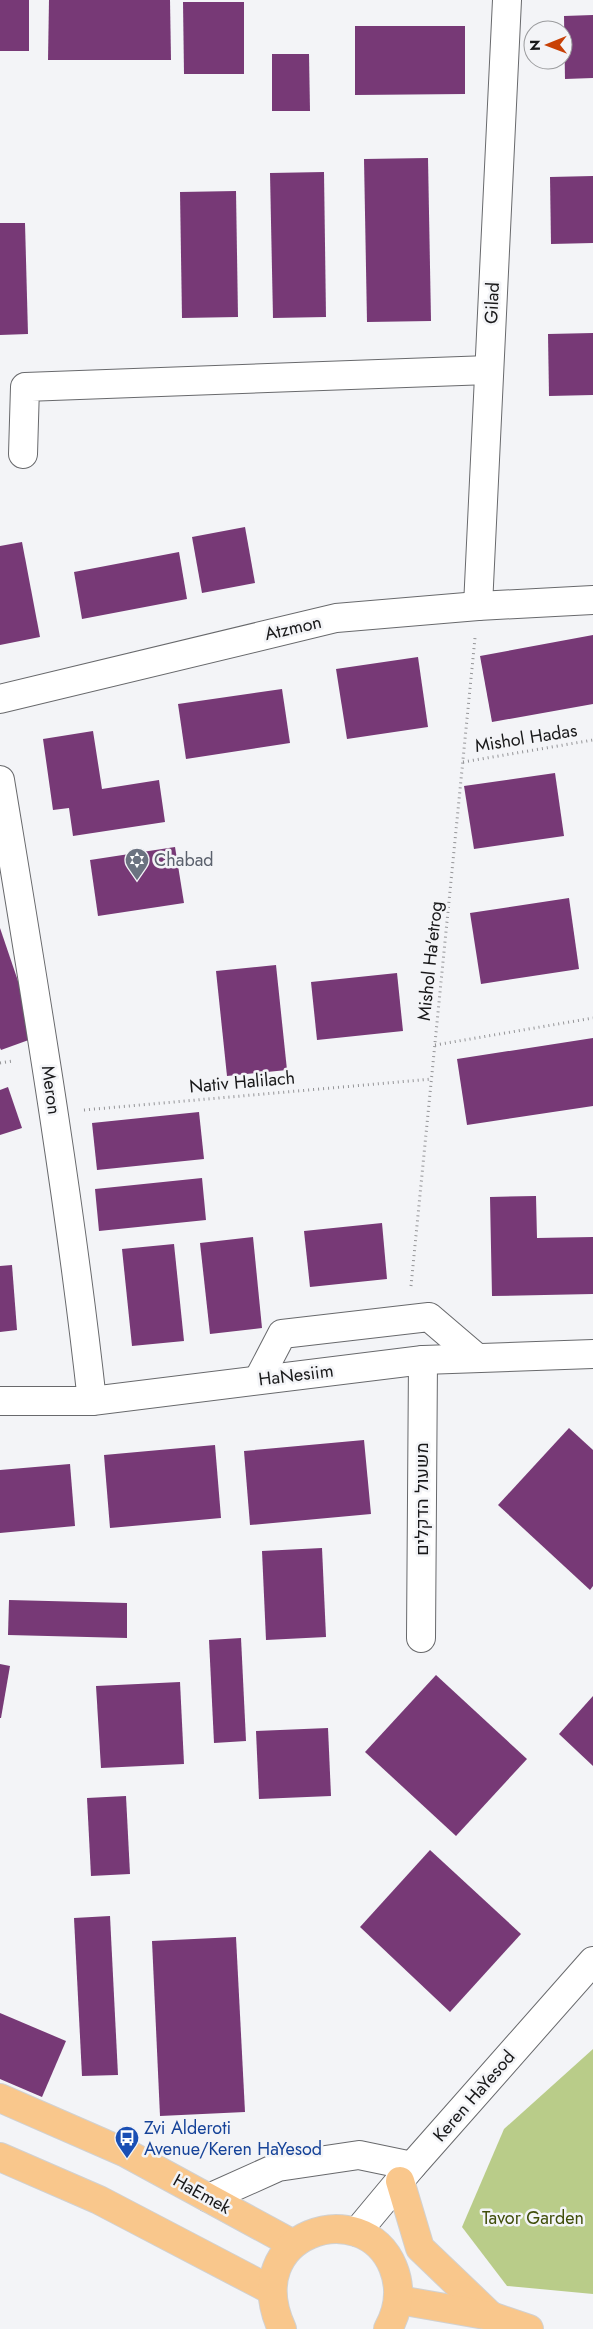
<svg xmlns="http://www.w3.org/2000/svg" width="593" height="2329" viewBox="0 0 593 2329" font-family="Jost,Heebo,sans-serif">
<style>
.green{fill:#b9cc89}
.building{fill:#773976}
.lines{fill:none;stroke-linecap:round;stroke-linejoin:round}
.minor-casing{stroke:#68696c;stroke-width:30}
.major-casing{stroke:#d1d1d1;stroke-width:30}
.path{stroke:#949497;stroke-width:3;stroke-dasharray:1 4;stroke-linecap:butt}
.minor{stroke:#fff;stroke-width:28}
.major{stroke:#f9c78c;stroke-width:28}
.labels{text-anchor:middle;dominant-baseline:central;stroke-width:5;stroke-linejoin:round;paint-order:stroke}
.street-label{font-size:18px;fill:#181819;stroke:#f3f4f7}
.worship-label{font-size:18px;fill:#5b616d;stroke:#f3f4f7;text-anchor:start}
.transit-label{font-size:18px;fill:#164399;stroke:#f3f4f7;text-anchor:start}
.park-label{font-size:18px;fill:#404e0a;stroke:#f3f4f7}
</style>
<rect width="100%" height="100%" fill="#f3f4f7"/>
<polygon class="green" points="593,2049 593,2294 507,2286 462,2227 504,2129"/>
<g class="building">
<rect x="0" y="0" width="29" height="51"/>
<polygon points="49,0 170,0 171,60 48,60"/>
<polygon points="183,2 244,2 244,74 184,74"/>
<polygon points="593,15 593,78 565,79 564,16"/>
<polygon points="355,26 465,26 465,94 355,95"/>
<polygon points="272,54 309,54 310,111 272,111"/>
<polygon points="428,158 431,321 367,322 364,159"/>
<polygon points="324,172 326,317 273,318 270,173"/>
<polygon points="593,176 593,243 551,244 550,177"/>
<polygon points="236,191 238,317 182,318 180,192"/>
<polygon points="0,223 25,223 28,334 0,335"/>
<polygon points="593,333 593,395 549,396 548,334"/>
<polygon points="245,527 255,583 202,593 192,537"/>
<polygon points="22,542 40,637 0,645 0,546"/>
<polygon points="179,552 187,599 82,619 74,572"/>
<polygon points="593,635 593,704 492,722 480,656"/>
<polygon points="418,657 428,727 347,739 336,669"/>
<polygon points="282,689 290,743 186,759 178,704"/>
<polygon points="93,731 102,789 159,780 165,822 73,836 69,808 53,810 43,739"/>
<polygon points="555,773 564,836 474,849 464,786"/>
<polygon points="175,847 184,903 98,916 90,860"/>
<polygon points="569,898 579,969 481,984 470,913"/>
<polygon points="0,928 37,1037 1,1050 0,1048"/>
<polygon points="276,965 287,1070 227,1076 216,971"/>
<polygon points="397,973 403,1031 317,1040 311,982"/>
<polygon points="593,1038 593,1106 467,1125 457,1059"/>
<polygon points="8,1087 22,1128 0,1135 0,1090"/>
<polygon points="199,1112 204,1159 97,1170 92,1123"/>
<polygon points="202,1178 206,1220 99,1231 95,1189"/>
<polygon points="536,1196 537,1238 593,1237 593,1294 492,1296 490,1197"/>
<polygon points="382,1223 387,1279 310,1287 304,1231"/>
<polygon points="253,1237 262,1328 210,1334 200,1243"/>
<polygon points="174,1244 184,1341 132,1346 122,1249"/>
<polygon points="12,1265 17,1330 0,1332 0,1266"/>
<polygon points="569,1428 593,1450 593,1586 590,1590 498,1505"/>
<polygon points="364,1440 371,1514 250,1525 244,1451"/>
<polygon points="215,1445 221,1518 110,1528 104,1455"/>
<polygon points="70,1464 75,1526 0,1533 0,1470"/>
<polygon points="322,1548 326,1637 266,1640 262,1551"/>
<polygon points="9,1600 127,1603 127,1638 8,1635"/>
<polygon points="241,1638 246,1741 214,1743 209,1640"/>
<polygon points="0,1664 10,1666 1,1718 0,1718"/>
<polygon points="436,1675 527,1759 456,1836 365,1752"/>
<polygon points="180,1682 184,1764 101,1768 96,1686"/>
<polygon points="593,1696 593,1766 559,1734"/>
<polygon points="328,1728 331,1796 259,1799 256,1731"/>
<polygon points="126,1796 130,1874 91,1876 87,1798"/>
<polygon points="430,1850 521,1934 450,2012 360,1927"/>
<polygon points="110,1916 118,2075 82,2076 74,1918"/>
<polygon points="236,1937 245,2112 160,2116 152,1941"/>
<polygon points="0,2013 66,2041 42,2097 0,2079"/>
</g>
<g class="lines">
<defs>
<g id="minor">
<polyline points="23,454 25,387 489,370"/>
<polyline points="478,606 507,0"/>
<polyline points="0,699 336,618 478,606 593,600"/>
<path d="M0 780C34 987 69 1193 92 1401"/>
<polyline points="258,1380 282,1334 429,1317 477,1358"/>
<polyline points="0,1401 92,1401 423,1360 593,1354"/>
<polyline points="421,1638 423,1360"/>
<polyline points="209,2198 278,2167 359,2155 412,2166"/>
<polyline points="357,2232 412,2166 593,1961"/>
</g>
<g id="major">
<polyline points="0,2098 126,2153 293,2244"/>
<polyline points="0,2157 99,2200 271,2290"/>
<polyline points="400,2181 420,2248 491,2316"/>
<polyline points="399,2300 491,2316 529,2329"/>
<path d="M282 2329C238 2233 363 2194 393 2267 402 2289 399 2309 388 2329"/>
</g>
</defs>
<use href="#minor" class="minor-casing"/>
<use href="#major" class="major-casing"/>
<g class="path">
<polyline points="463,762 593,740"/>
<polyline points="435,1045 593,1018"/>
<polyline points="0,1063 13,1061"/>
<polyline points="84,1110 432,1079"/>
<polyline points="411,1286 475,638"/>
</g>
<use href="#minor" class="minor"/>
<use href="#major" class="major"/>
</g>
<defs>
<symbol id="synagogue-pin" viewBox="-11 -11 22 30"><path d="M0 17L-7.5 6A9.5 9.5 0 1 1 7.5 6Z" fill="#6b7280" stroke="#f3f4f7"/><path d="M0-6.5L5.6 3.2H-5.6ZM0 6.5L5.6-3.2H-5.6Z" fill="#fff"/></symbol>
<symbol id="bus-pin" viewBox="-11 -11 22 30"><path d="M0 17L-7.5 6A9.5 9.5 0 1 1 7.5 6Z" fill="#1a4fb4" stroke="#f3f4f7"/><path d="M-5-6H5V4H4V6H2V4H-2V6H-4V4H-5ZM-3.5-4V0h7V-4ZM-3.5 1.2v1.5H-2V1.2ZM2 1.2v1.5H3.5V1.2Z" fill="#fff"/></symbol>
</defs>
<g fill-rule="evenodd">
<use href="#synagogue-pin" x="123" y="846" width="28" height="38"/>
<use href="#bus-pin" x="113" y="2124" width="28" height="38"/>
</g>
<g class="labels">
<g class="street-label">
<text transform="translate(492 303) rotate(-87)">Gilad</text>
<text transform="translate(293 628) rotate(-13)">Atzmon</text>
<text transform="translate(526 738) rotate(-9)">Mishol Hadas</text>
<text transform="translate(430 961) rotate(-84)">Mishol Ha'etrog</text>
<text transform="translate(242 1082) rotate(-5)">Nativ Halilach</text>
<text transform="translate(51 1090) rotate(82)">Meron</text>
<text transform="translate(296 1375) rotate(-7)">HaNesiim</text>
<text transform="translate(422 1499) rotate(-90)">משעול הדקלים</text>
<text transform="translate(474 2096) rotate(-49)">Keren HaYesod</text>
<text transform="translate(202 2194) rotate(29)">HaEmek</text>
</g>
<g class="worship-label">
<text x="154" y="860">Chabad</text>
</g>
<g class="transit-label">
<text x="144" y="2128">Zvi Alderoti<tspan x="144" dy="21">Avenue/Keren HaYesod</tspan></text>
</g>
<g class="park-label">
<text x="533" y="2218">Tavor Garden</text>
</g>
</g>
<g transform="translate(548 45) rotate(269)"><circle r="24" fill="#f3f4f7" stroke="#9b9c9e"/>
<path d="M0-4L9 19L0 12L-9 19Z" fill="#c84106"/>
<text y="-8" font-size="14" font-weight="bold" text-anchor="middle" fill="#181819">N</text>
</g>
</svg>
